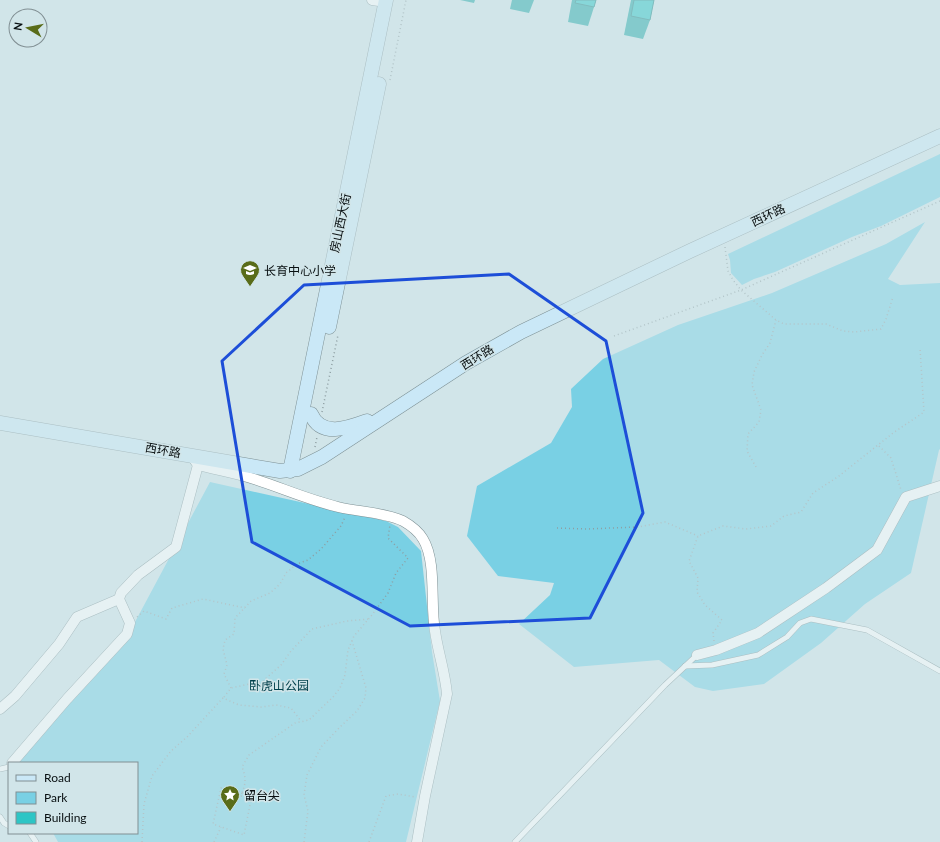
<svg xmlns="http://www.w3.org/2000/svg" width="940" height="842" viewBox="0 0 940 842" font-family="Lato,'Noto Sans SC',sans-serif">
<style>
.green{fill:#79d0e4}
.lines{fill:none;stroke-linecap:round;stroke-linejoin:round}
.lane-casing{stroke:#7e9195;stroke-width:6}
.street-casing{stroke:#7e9195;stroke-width:11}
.secondary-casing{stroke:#7e9195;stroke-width:15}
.path{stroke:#8e9ea2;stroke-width:1.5;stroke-dasharray:1 3;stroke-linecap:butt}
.lane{stroke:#fff;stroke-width:5}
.street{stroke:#fff;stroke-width:10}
.secondary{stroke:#cae8f7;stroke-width:14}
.wall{fill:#27a9a9}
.building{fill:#2dc5c5;stroke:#208a8a}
.marked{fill:none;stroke:#1d4ed8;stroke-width:3;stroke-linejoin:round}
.labels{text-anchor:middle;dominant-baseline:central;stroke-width:3;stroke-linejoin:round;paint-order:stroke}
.street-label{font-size:12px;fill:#080f11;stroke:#d1e5e9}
.poi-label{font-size:12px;fill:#080f11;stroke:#d1e5e9;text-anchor:start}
.park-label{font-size:12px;fill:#00404b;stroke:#d1e5e9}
</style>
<rect width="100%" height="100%" fill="#d1e5e9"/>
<g class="green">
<polygon points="940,154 940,197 881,226 852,237 775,272 754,279 742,285 731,273 730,260 728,254"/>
<polygon points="925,222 888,279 900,285 940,283 940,449 939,450 911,573 865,604 821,643 764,684 713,691 695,687 659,660 574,667 519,624 550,595 554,583 498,576 467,536 477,486 551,443 572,407 571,389 603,359 678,325 772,293 886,244"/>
<polygon points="210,482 386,521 398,527 421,551 432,652 440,701 406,842 58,842 53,833 137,833 137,763 13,763 135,622"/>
</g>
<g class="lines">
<defs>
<g id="lane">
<polyline points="685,666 712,665 758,655 787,637 800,623 811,619 867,630 940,671"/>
<polyline points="0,769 9,767"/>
<polyline points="0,817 4,823 9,826"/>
<polyline points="30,833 36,842"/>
<polyline points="515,842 665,685 697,655"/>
</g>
<g id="street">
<polyline points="372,0 386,2"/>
<path d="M191 455 198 465C217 470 236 473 254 479 282 488 309 500 338 507 359 512 383 512 403 521 410 525 419 532 423 539 437 562 430 604 435 631 438 652 445 672 447 694L425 796 417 842"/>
<polyline points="697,655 716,650 758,633 826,588 877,550 906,497 940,486"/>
<polyline points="0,709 15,696 59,644 77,617 119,599"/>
<polyline points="12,763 67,699 127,634 130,623 119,599 121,593 138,575 176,547 198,465"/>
</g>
<g id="secondary">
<polyline points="329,327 379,84"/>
<path d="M311 414C321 438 348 428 367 421"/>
<polyline points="0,423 280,471 298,469 322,457 466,363 521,332 690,251 940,136"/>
<polyline points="290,471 386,0"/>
</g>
</defs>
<use href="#lane" class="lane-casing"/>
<use href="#street" class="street-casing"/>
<use href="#secondary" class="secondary-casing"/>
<g class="path">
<polyline points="390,80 406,0"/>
<polyline points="725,247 728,271 733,280 741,290 776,320 784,324 826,324 843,331 854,332 881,329 886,319 893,297"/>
<polyline points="614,336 741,290 940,201"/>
<polyline points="322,412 338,335"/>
<polyline points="879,446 891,458 901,490"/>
<polyline points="315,447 317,437"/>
<polyline points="756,467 747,451 748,434 759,422 761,410 752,385 754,372 762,355 770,343 776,320"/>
<polyline points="557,528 586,529 638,527 665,522 698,536"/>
<polyline points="137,617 144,611 166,619 172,608 203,599 245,608"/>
<polyline points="714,641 713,633 722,620 705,605 697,592 698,578 689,561 698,536 723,526 746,529 771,526 784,516 801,512 813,493 839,476 893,433 924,412 920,348"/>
<polyline points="231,688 224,674 227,665 223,649 225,640 234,634 235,618 251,601 270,593 280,584 286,573 297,564 308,560 321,549 341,526 345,517"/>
<polyline points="224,697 231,688 263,681 281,665 291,651 312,629 347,621 369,619"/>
<path d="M228 786 242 793C246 783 246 777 242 767L249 755 295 723 309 720 333 697 340 688 345 675 348 650 354 636 372 615 388 593 396 573 408 558 388 538 390 525"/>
<polyline points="241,796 251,800 244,835 213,824 221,788 241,796 242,793"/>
<polyline points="142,842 144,804 152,776 171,751 187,737 223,698 239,705 261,707 276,705 291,708 301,721"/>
<polyline points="214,842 221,827"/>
<polyline points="304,842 308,811 304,795 307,775 321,747 340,727 357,711 365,698 366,688 352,641"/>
<polyline points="369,842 386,796 398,794 415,797"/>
</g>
<use href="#lane" class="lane"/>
<use href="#street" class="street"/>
<use href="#secondary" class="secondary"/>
</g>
<g class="wall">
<polygon points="460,0 475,0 474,3"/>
<polygon points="512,0 534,0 529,13 510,9"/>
<polygon points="572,0 596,0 594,7 588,26 568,22"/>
<polygon points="631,0 654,0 650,20 643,39 624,35"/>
</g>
<g class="building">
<polygon points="576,0 596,0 594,7 575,3"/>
<polygon points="634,0 654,0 650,20 631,16"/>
</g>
<path d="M0 0H940V842H0ZM509 274 606 341 643 513 590 618 410 626 252 542 222 361 304 285Z" fill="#d1e5e9" fill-opacity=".55" fill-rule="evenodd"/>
<path class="marked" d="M509 274 606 341 643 513 590 618 410 626 252 542 222 361 304 285Z"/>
<defs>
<symbol id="school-pin" viewBox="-11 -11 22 30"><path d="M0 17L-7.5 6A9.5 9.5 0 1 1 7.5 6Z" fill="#596c19" stroke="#d1e5e9"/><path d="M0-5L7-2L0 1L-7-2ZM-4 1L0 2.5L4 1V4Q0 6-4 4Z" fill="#fff"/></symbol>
<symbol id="sight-pin" viewBox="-11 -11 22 30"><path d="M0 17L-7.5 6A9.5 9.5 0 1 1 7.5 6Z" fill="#596c19" stroke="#d1e5e9"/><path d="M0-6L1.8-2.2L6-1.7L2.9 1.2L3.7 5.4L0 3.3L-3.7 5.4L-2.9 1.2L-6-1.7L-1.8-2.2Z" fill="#fff"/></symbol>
</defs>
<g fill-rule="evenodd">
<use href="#school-pin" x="239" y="259" width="22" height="30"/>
<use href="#sight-pin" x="219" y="784" width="22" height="30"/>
</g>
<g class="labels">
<g class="street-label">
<text transform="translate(768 215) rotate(-25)">西环路</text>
<text transform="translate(340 223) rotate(-78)">房山西大街</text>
<text transform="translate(477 357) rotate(-32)">西环路</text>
<text transform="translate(163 450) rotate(10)">西环路</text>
</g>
<g class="poi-label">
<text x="264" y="270">长育中心小学</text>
<text x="244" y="795">留台尖</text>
</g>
<g class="park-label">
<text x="279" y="685">卧虎山公园</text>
</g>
</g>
<rect x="8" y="762" width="130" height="72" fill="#d1e5e9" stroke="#818f93"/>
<rect x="16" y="775" width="20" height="6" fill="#cae8f7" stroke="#818f93"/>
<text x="44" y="782" font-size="12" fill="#080f11">Road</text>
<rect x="16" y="792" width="20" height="12" fill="#79d0e4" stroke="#818f93"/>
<text x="44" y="802" font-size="12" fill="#080f11">Park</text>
<rect x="16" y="812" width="20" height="12" fill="#2dc5c5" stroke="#818f93"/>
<text x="44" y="822" font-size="12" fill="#080f11">Building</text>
<g transform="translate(28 28) rotate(280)"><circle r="19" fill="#d1e5e9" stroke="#818f93"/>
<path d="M0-3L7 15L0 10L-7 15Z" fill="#596c19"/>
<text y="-6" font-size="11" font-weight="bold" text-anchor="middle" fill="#080f11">N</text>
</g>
</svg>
